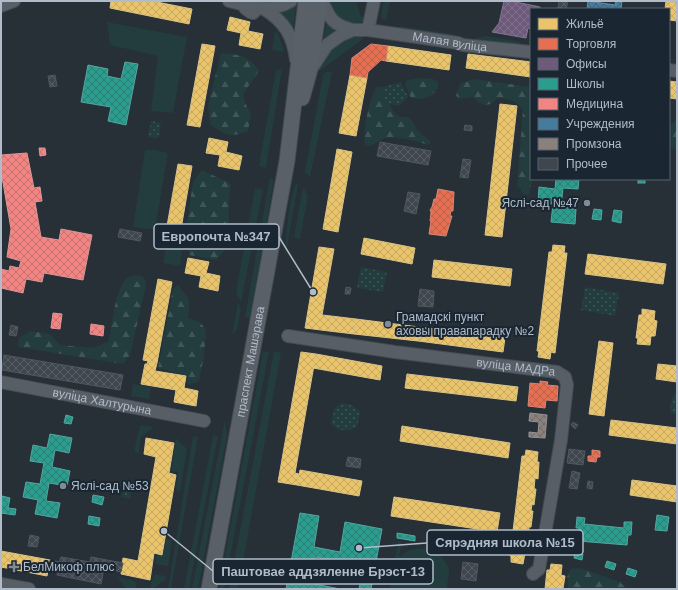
<svg xmlns="http://www.w3.org/2000/svg" width="678" height="590" viewBox="0 0 678 590" font-family="Arial,sans-serif">
<style>
.grass{fill:#233d3e}
.forest{fill:url(#forest-firs)}
.park{fill:url(#park-dots)}
.homes{fill:url(#homes-cross-hatch);stroke:#d8c287}
.shops{fill:url(#shops-cross-hatch);stroke:#d68675}
.offices{fill:url(#offices-cross-hatch);stroke:#817792}
.schools{fill:url(#schools-cross-hatch);stroke:#52a6a1}
.health{fill:url(#health-cross-hatch);stroke:#de9598}
.public{fill:url(#public-cross-hatch);stroke:#658eaa}
.industry{fill:url(#industry-cross-hatch);stroke:#959393}
.building{fill:url(#building-cross-hatch);stroke:#4f5760}
.lines{fill:none;stroke-linecap:round;stroke-linejoin:round}
.minor-casing{stroke:#464b52;stroke-width:14}
.major-casing{stroke:#424a51;stroke-width:17}
.minor{stroke:#575e66;stroke-width:12}
.major{stroke:#5a6067;stroke-width:15}
.poi-dot{fill:#808b97;stroke:#1a2733;stroke-width:1.5}
.labels{text-anchor:middle;dominant-baseline:central;stroke-width:4;stroke-linejoin:round;paint-order:stroke}
.street-label{font-size:12px;fill:#b0bcca;stroke:#1a2733}
.poi-label{font-size:12px;fill:#b0bcca;stroke:#1a2733;text-anchor:start}
.leader{fill:none;stroke:#b0bcca;stroke-width:1.5}
.callout-dot{fill:#b0bcca;stroke:#1a2733;stroke-width:1.5}
.callout{fill:#1a2733;stroke:#b0bcca;stroke-width:1.5}
.callout-label{font-size:13px;text-anchor:middle;font-weight:bold;fill:#b0bcca}
</style>
<defs>
<pattern id="forest-firs" width="22" height="20" patternUnits="userSpaceOnUse"><rect width="22" height="20" fill="#233d3e"/><path d="M5 1l3.5 6h-7zM16 11l3.5 6h-7z" fill="#405759"/></pattern>
<pattern id="park-dots" width="8" height="8" patternUnits="userSpaceOnUse"><rect width="8" height="8" fill="#233d3e"/><path d="M2 2h.1M6 6h.1" fill="none" stroke="#405759" stroke-width="1.8" stroke-linecap="round"/></pattern>
<pattern id="homes-cross-hatch" width="8" height="8" patternUnits="userSpaceOnUse"><rect width="8" height="8" fill="#e9c46a"/><path d="M0 0l8 8M0 8l8-8" fill="none" stroke="#c5a861"/></pattern>
<pattern id="shops-cross-hatch" width="8" height="8" patternUnits="userSpaceOnUse"><rect width="8" height="8" fill="#e76f51"/><path d="M0 0l8 8M0 8l8-8" fill="none" stroke="#ba614c"/></pattern>
<pattern id="offices-cross-hatch" width="8" height="8" patternUnits="userSpaceOnUse"><rect width="8" height="8" fill="#6d597a"/><path d="M0 0l8 8M0 8l8-8" fill="none" stroke="#7f6f8c"/></pattern>
<pattern id="schools-cross-hatch" width="8" height="8" patternUnits="userSpaceOnUse"><rect width="8" height="8" fill="#2a9d8f"/><path d="M0 0l8 8M0 8l8-8" fill="none" stroke="#2d7f76"/></pattern>
<pattern id="health-cross-hatch" width="8" height="8" patternUnits="userSpaceOnUse"><rect width="8" height="8" fill="#f28482"/><path d="M0 0l8 8M0 8l8-8" fill="none" stroke="#c37171"/></pattern>
<pattern id="public-cross-hatch" width="8" height="8" patternUnits="userSpaceOnUse"><rect width="8" height="8" fill="#457b9d"/><path d="M0 0l8 8M0 8l8-8" fill="none" stroke="#3f647b"/></pattern>
<pattern id="industry-cross-hatch" width="8" height="8" patternUnits="userSpaceOnUse"><rect width="8" height="8" fill="#8a817c"/><path d="M0 0l8 8M0 8l8-8" fill="none" stroke="#706b69"/></pattern>
<pattern id="building-cross-hatch" width="8" height="8" patternUnits="userSpaceOnUse"><rect width="8" height="8" fill="#3f464d"/><path d="M0 0l8 8M0 8l8-8" fill="none" stroke="#585f65"/></pattern>
</defs>
<rect width="100%" height="100%" fill="#272f37"/>
<g class="grass">
<path d="M328 1H356L361 17 366 18C357 29 347 24 336 19Z"/>
<polygon points="386,1 390,1 386,20 381,18 383,4"/>
<polygon points="294,5 296,6 293,27 292,28 277,11"/>
<polygon points="327,19 340,30 325,41 323,40"/>
<polygon points="107,22 187,37 173,113 151,111 158,56 110,45"/>
<polygon points="400,26 452,34 454,34 450,37 400,29"/>
<polygon points="275,32 278,33 284,52 272,50"/>
<polygon points="368,35 318,72 320,64 326,51 347,36"/>
<polygon points="486,36 521,42 516,46 477,40 475,38"/>
<polygon points="282,69 266,168 261,167 259,165 276,70"/>
<polygon points="326,72 332,72 310,177 305,172 323,75"/>
<polygon points="145,150 154,150 168,153 155,230 133,227"/>
<polygon points="270,177 273,179 273,184 250,318 245,317"/>
<path d="M297 182 298 185 285 258C285 242 289 195 297 182Z"/>
<polygon points="303,187 308,196 300,239 294,237"/>
<polygon points="255,188 263,190 241,303 236,292"/>
<polygon points="167,243 183,246 180,266 163,263"/>
<polygon points="238,302 241,308 237,330 232,334"/>
<polygon points="263,351 269,352 224,589 219,589"/>
<polygon points="274,351 281,353 238,589 229,589"/>
<polygon points="133,384 151,387 149,399 131,396"/>
<polygon points="225,420 227,436 198,589 192,589"/>
<polygon points="140,425 154,427 141,437 139,453 134,452"/>
<polygon points="213,435 218,436 189,589 184,589"/>
<polygon points="193,436 198,437 171,589 168,589"/>
<polygon points="176,438 187,449 180,492 176,491 178,472 171,471"/>
<polygon points="166,539 172,540 168,566 155,564 157,555 163,556"/>
<path d="M398 541 402 542 399 557C415 542 444 547 449 571 450 576 447 583 446 589H390Z"/>
<polygon points="155,574 166,576 166,579 153,589 150,589 151,583"/>
<polygon points="117,577 132,580 137,583 136,589 126,589"/>
</g>
<g class="forest">
<path d="M221 53C237 54 251 56 259 71L243 94 245 103 251 114 248 131C230 138 226 136 210 124L208 105Z"/>
<path d="M421 78 433 79 438 82V88C430 98 423 101 411 98L405 85 407 80Z"/>
<path d="M475 79 531 87V179H532L529 195 524 194 517 185 523 110C517 101 509 99 498 98 489 108 482 107 473 97L458 99 456 95 461 83Z"/>
<path d="M376 87H383V103L390 104 393 111 399 117H408L413 122 417 130 430 141V144L427 145C419 141 394 136 385 138 380 140 375 143 371 146L365 145C363 128 369 102 376 87Z"/>
<polygon points="677,119 677,150 669,147 669,127"/>
<polygon points="202,170 231,184 229,198 229,239 225,250 217,260 189,255 185,236 193,182"/>
<path d="M139 275 145 279 146 285 130 355 123 364 18 347 19 338 30 331 50 334 60 345 93 348 108 342C113 325 114 290 127 278 130 276 135 276 139 275Z"/>
<path d="M178 286C191 300 190 299 188 318L200 322 206 330 204 356 199 381 190 385 187 382 188 376 165 370 158 368 173 289Z"/>
<polygon points="580,568 620,582 627,589 568,589 567,577 571,569"/>
</g>
<g class="park">
<polygon points="401,82 408,97 399,106 383,103 383,87"/>
<polygon points="151,121 161,123 159,138 148,137"/>
<polygon points="361,267 387,272 383,292 357,288"/>
<polygon points="585,287 619,293 615,316 581,310"/>
<path d="M676 393 677 394V414L671 413C669 407 671 398 676 393Z"/>
<path d="M342 403 352 405 360 411 357 427C345 432 341 432 331 424L334 408Z"/>
<polygon points="124,479 133,481 130,498 121,497"/>
</g>
<g class="homes">
<polygon points="111,1 152,1 192,9 189,24 110,8"/>
<polygon points="666,1 677,3 677,21 669,20 669,9 665,9"/>
<polygon points="230,17 250,22 248,31 263,34 260,49 239,45 241,33 227,30"/>
<polygon points="202,44 215,46 200,127 187,125"/>
<polygon points="388,46 451,55 449,70 386,61"/>
<polygon points="468,54 531,62 531,77 466,68"/>
<polygon points="350,75 367,78 356,136 339,133"/>
<polygon points="669,81 677,82 677,99 669,98"/>
<polygon points="500,104 517,106 502,237 485,235"/>
<polygon points="209,138 228,142 226,152 242,156 239,170 218,166 220,155 206,153"/>
<polygon points="337,149 352,152 338,232 323,229"/>
<polygon points="178,164 192,166 178,246 164,243"/>
<polygon points="364,238 415,248 412,264 361,254"/>
<polygon points="553,245 565,246 564,253 567,253 555,353 551,352 550,359 538,357 539,351 537,351 549,252 552,252"/>
<polygon points="319,247 334,249 322,315 331,316 329,331 305,328"/>
<polygon points="588,254 666,264 663,284 585,274"/>
<polygon points="188,258 209,262 206,273 220,276 218,291 199,287 201,276 185,273"/>
<polygon points="434,260 512,269 510,286 432,277"/>
<polygon points="158,279 172,282 157,363 143,360"/>
<polygon points="642,309 655,311 654,320 657,321 655,336 651,336 650,345 637,344 638,338 636,338 639,315 642,315"/>
<polygon points="331,316 356,319 354,334 329,331"/>
<polygon points="356,319 419,327 418,341 354,334"/>
<polygon points="419,327 505,338 503,352 418,341"/>
<polygon points="599,341 613,343 604,416 589,414"/>
<polygon points="301,352 316,354 295,473 299,474 297,485 278,482"/>
<polygon points="316,354 382,366 380,380 313,368"/>
<polygon points="148,361 157,363 155,371 186,376 184,388 198,391 196,406 174,402 176,390 141,384 145,364 147,364"/>
<polygon points="658,364 677,366 677,382 656,379"/>
<polygon points="407,374 518,387 516,401 405,388"/>
<polygon points="611,420 677,428 677,444 609,435"/>
<polygon points="402,426 510,443 508,458 400,441"/>
<polygon points="146,438 174,443 169,473 176,475 162,555 154,553 150,580 121,574 123,558 138,561 156,457 144,454"/>
<polygon points="526,450 538,452 537,462 539,462 538,479 535,478 534,489 536,489 534,505 532,504 531,511 533,511 531,527 529,527 528,538 530,538 528,553 525,553 523,564 511,562 511,556 510,556 522,456 525,456"/>
<polygon points="300,470 362,481 359,496 297,485"/>
<polygon points="632,480 677,486 677,502 630,495"/>
<polygon points="394,497 500,513 497,532 391,516"/>
<polygon points="1,551 50,560 47,576 1,567"/>
<polygon points="551,564 562,565 561,575 565,576 563,589 545,589 547,570 550,570"/>
</g>
<g class="shops">
<polygon points="371,44 388,46 386,61 381,60 368,72 367,78 350,75 352,58"/>
<polygon points="438,189 454,192 453,211 451,211 450,216 452,216 446,236 429,234 431,221 430,221 431,212 430,210 432,207 434,199 436,199"/>
<polygon points="540,381 548,382 547,385 558,386 557,401 546,400 545,408 528,406 530,383 540,384"/>
<polygon points="592,450 600,451 600,457 597,457 596,462 588,461 588,456 592,456"/>
</g>
<polygon class="offices" points="504,1 516,1 516,2 540,7 540,9 531,9 531,29 528,28 526,38 492,32 499,23"/>
<g class="schools">
<polygon points="125,62 138,64 126,125 108,121 111,107 81,102 88,65 108,69 107,76 121,79"/>
<polygon points="556,179 579,179 578,189 563,188 561,207 576,209 575,224 551,222 553,204 538,203 539,187 555,189"/>
<rect x="638" y="179" width="7" height="4"/>
<polygon points="594,209 602,210 601,220 592,219"/>
<polygon points="614,210 622,211 621,223 612,221"/>
<polygon points="66,415 73,417 71,424 64,423"/>
<polygon points="50,434 72,438 69,453 55,450 52,467 70,471 67,486 49,483 46,501 60,503 57,518 35,514 38,500 23,497 26,482 40,484 44,463 30,461 33,445 47,448"/>
<polygon points="93,495 104,497 102,505 92,502"/>
<polygon points="2,496 10,498 8,508 16,509 15,515 1,513"/>
<polygon points="300,513 319,516 314,547 340,552 345,522 382,529 371,589 359,589 364,566 315,557 310,583 340,589 286,589"/>
<polygon points="657,515 669,517 667,531 655,530"/>
<polygon points="89,516 100,518 99,526 88,524"/>
<polygon points="577,517 585,518 584,524 624,528 624,522 632,522 631,535 628,535 627,545 578,541 579,528 576,528"/>
<polygon points="397,533 415,536 415,541 397,538"/>
<polygon points="575,552 583,554 582,560 574,558"/>
<polygon points="607,561 616,564 614,570 605,567"/>
<polygon points="628,568 637,571 635,577 626,574"/>
</g>
<g class="health">
<polygon points="39,148 45,148 46,155 40,156"/>
<polygon points="27,153 34,188 40,187 42,201 35,202 41,237 59,240 61,229 92,235 83,280 44,273 42,282 26,279 23,293 1,288 1,269 9,271 10,266 19,268 21,261 7,257 11,229 1,171 1,155"/>
<polygon points="53,313 62,314 60,329 51,328"/>
<polygon points="91,324 104,326 103,336 90,334"/>
</g>
<polygon class="public" points="588,1 615,5 616,1 622,1 621,9 587,9"/>
<polygon class="industry" points="530,413 547,415 545,438 529,437 529,432 538,433 539,422 529,421"/>
<g class="building">
<polygon points="559,1 568,1 566,9 558,9"/>
<polygon points="55,75 57,86 50,87 48,76"/>
<polygon points="465,125 472,126 472,131 464,130"/>
<polygon points="380,142 431,151 428,165 377,156"/>
<polygon points="463,159 471,160 468,178 460,177"/>
<polygon points="408,192 420,194 416,214 404,211"/>
<polygon points="120,229 142,233 140,241 118,237"/>
<polygon points="346,287 351,288 350,294 345,294"/>
<polygon points="420,289 434,291 433,307 418,306"/>
<polygon points="11,325 18,327 16,336 9,335"/>
<polygon points="4,355 123,375 120,390 2,370"/>
<polygon points="573,422 578,425 575,429 571,425"/>
<polygon points="569,449 585,451 583,465 567,463"/>
<polygon points="348,457 361,459 360,468 346,466"/>
<polygon points="572,471 580,473 577,489 569,488"/>
<polygon points="588,481 593,482 592,489 587,488"/>
<polygon points="30,535 39,537 37,547 28,546"/>
<polygon points="61,557 90,562 91,557 123,563 121,572 104,568 101,584 57,575 58,568 49,566 50,560 59,562"/>
<polygon points="463,562 478,564 476,581 461,579"/>
</g>
<g class="lines">
<defs>
<g id="minor">
<polyline points="229,1 245,5"/>
<polyline points="248,1 245,5 245,8 250,12 253,13 258,8 256,1"/>
<path d="M322 1C330 19 333 25 353 30"/>
<polyline points="1,6 14,1"/>
<path d="M262 8C271 9 283 6 291 1"/>
<path d="M264 9C285 22 293 36 296 60"/>
<polyline points="368,30 374,1"/>
<polyline points="669,70 677,71"/>
<path id="s1" d="M310 71 327 45 341 35 353 30H368L458 43 463 45 531 52"/>
<path id="s2" d="M288 336 395 352 524 368 557 372 565 377 567 385 561 440 539 569 533 574"/>
<path id="s3" d="M1 382 204 421"/>
<polyline points="1,584 29,589"/>
</g>
<g id="major">
<polyline points="302,98 309,73 320,1"/>
<path id="s4" d="M209 589 287 161 306 1"/>
</g>
</defs>
<use href="#minor" class="minor-casing"/>
<use href="#major" class="major-casing"/>
<use href="#minor" class="minor"/>
<use href="#major" class="major"/>
</g>
<g class="poi-dot">
<circle cx="587" cy="203" r="4"/>
<circle cx="388" cy="324" r="4"/>
<circle cx="63" cy="486" r="4"/>
<path d="M12 561h4v4h4v4h-4v4h-4v-4h-4v-4h4z"/>
</g>
<g class="labels">
<g class="street-label">
<text stroke="none"><textPath href="#s1" startOffset="159">Малая вуліца</textPath></text>
<text stroke="none"><textPath href="#s4" startOffset="231">праспект Машэрава</textPath></text>
<text stroke="none"><textPath href="#s2" startOffset="230">вуліца МАДРа</textPath></text>
<text stroke="none"><textPath href="#s3" startOffset="103">вуліца Халтурына</textPath></text>
</g>
<g class="poi-label">
<text x="579" y="203" text-anchor="end">Яслі-сад №47</text>
<text x="396" y="317">Грамадскі пункт<tspan x="396" dy="14">аховы правапарадку №2</tspan></text>
<text x="71" y="486">Яслі-сад №53</text>
<text x="23" y="567">БелМикоф плюс</text>
</g>
</g>
<path class="leader" d="M313 292L279 237M359 548L427 543M164 531L213 571"/>
<g class="callout-dot">
<circle cx="313" cy="292" r="4"/>
<circle cx="359" cy="548" r="4"/>
<circle cx="164" cy="531" r="4"/>
</g>
<g class="callout">
<rect x="154" y="224" width="125" height="25" rx="4"/>
<rect x="427" y="530" width="156" height="25" rx="4"/>
<rect x="213" y="559" width="220" height="25" rx="4"/>
</g>
<g class="callout-label">
<text x="216" y="241">Европочта №347</text>
<text x="505" y="547">Сярэдняя школа №15</text>
<text x="323" y="576">Паштовае аддзяленне Брэст-13</text>
</g>
<rect width="678" height="590" fill="none" stroke="#b0bcca" stroke-width="4"/>
<rect x="530" y="8" width="140" height="172" fill="#1a2733" stroke="#56636f"/>
<rect x="538" y="18" width="20" height="12" fill="#e9c46a" stroke="#56636f"/>
<text x="566" y="28" font-size="12" fill="#b0bcca">Жильё</text>
<rect x="538" y="38" width="20" height="12" fill="#e76f51" stroke="#56636f"/>
<text x="566" y="48" font-size="12" fill="#b0bcca">Торговля</text>
<rect x="538" y="58" width="20" height="12" fill="#6d597a" stroke="#56636f"/>
<text x="566" y="68" font-size="12" fill="#b0bcca">Офисы</text>
<rect x="538" y="78" width="20" height="12" fill="#2a9d8f" stroke="#56636f"/>
<text x="566" y="88" font-size="12" fill="#b0bcca">Школы</text>
<rect x="538" y="98" width="20" height="12" fill="#f28482" stroke="#56636f"/>
<text x="566" y="108" font-size="12" fill="#b0bcca">Медицина</text>
<rect x="538" y="118" width="20" height="12" fill="#457b9d" stroke="#56636f"/>
<text x="566" y="128" font-size="12" fill="#b0bcca">Учреждения</text>
<rect x="538" y="138" width="20" height="12" fill="#8a817c" stroke="#56636f"/>
<text x="566" y="148" font-size="12" fill="#b0bcca">Промзона</text>
<rect x="538" y="158" width="20" height="12" fill="#3f464d" stroke="#56636f"/>
<text x="566" y="168" font-size="12" fill="#b0bcca">Прочее</text>
</svg>
